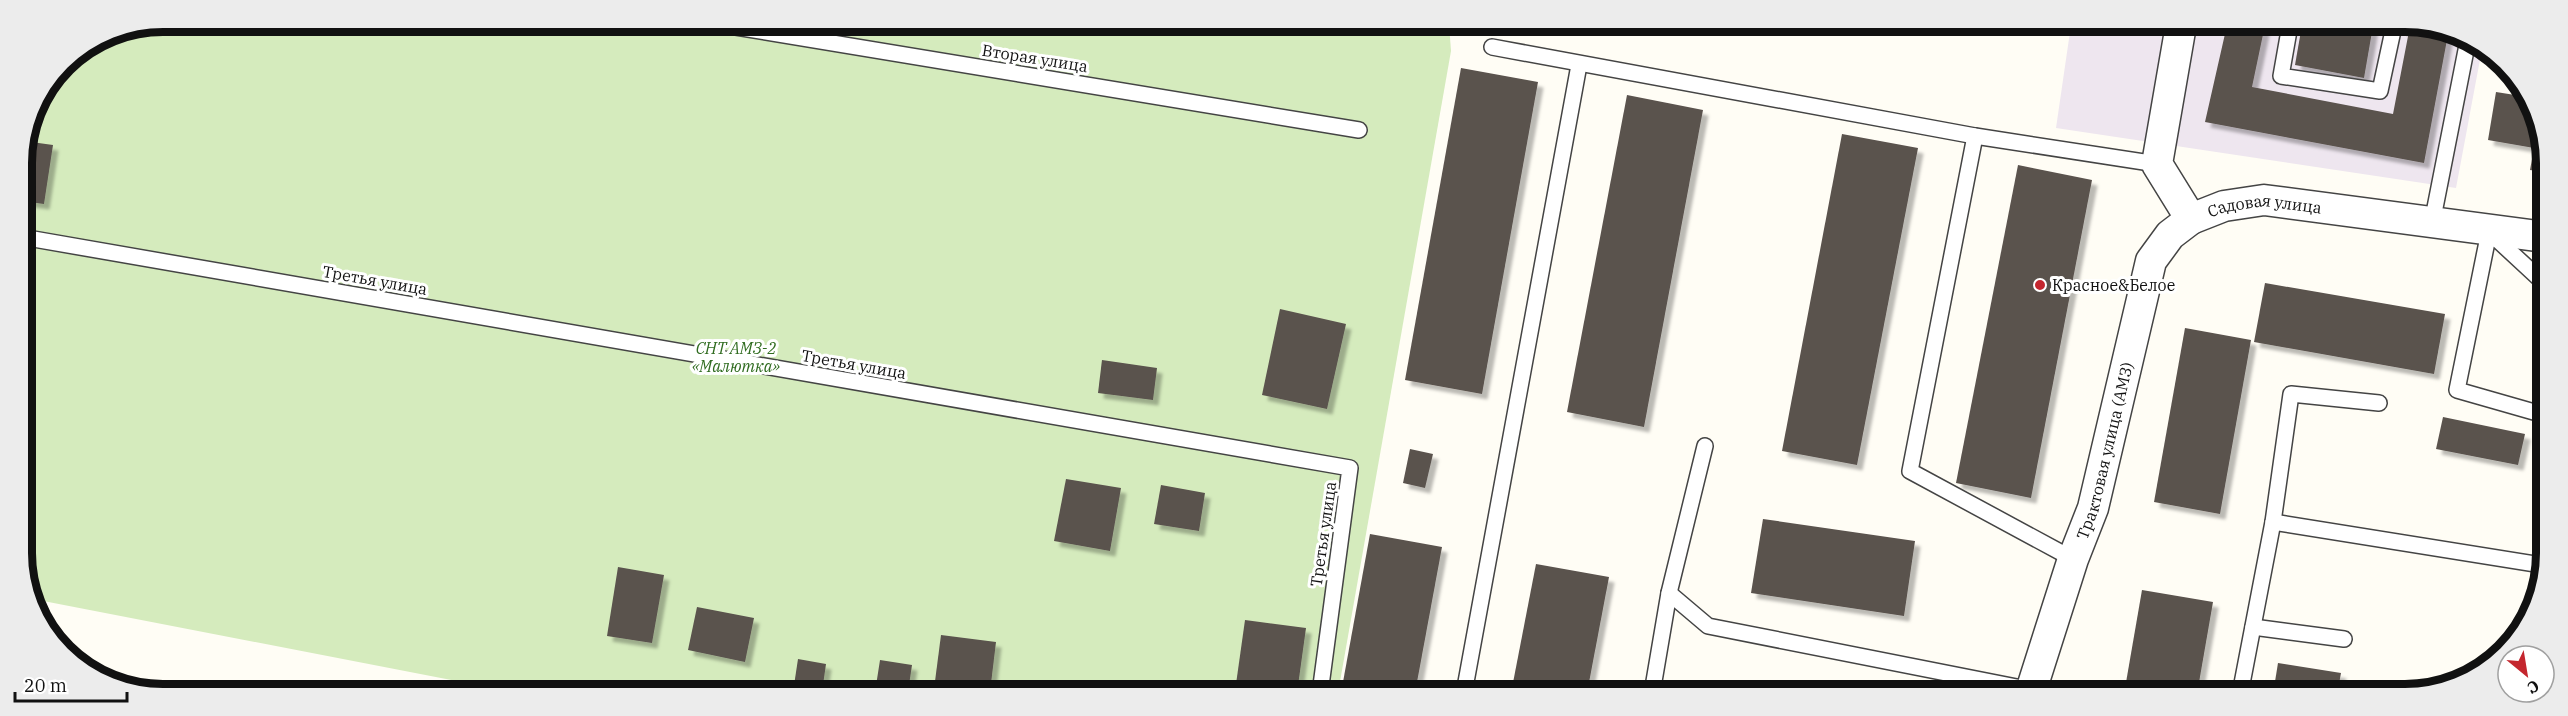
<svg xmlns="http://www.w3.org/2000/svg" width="2568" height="716" viewBox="0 0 2568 716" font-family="'IBM Plex Serif',serif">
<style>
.industrial{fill:#eee6ef}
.green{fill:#d5ebbd}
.building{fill:#5a524d;filter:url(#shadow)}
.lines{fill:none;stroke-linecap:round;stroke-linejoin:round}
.lane-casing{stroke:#444;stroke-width:18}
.street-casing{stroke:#444;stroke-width:33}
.lane{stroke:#fff;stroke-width:15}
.street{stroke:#fff;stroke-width:30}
.poi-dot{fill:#c4262e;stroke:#fff;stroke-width:2}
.labels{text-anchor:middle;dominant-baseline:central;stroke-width:6;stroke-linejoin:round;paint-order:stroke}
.street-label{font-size:16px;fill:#111;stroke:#fff}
.poi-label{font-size:16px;fill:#111;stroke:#fff;text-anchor:start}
.park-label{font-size:16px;font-style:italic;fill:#2f6b1f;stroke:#fff}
.rim{fill:none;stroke:#111;stroke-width:8}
</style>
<defs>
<filter id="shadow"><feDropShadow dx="5.5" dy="5.5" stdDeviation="1.5" flood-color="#0004"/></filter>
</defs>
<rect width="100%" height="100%" fill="#fffdf5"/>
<polygon class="industrial" points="2071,25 2442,26 2482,49 2456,188 2056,128"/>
<polygon class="green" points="162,21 1449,24 1451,51 1338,693 508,691 33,599 24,581 21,153 32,108 63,62 108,32"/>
<g class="building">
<polygon points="2227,25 2265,25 2252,87 2393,114 2410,26 2442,26 2449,29 2424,163 2205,122"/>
<polygon points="2302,25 2373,26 2364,78 2295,65"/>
<polygon points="1461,68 1538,82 1482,394 1405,380"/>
<polygon points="2517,84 2544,135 2544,172 2530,170 2534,148 2488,140 2496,92 2515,95"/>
<polygon points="1627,95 1703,110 1644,427 1567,412"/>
<polygon points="1842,134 1918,148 1857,465 1782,451"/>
<polygon points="24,141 53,145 44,204 22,201 21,153"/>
<polygon points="2018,165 2092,180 2031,498 1956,483"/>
<polygon points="2265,283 2445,314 2434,374 2254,342"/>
<polygon points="1280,309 1346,324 1327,409 1262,395"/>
<polygon points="2185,328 2251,340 2220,514 2154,502"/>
<polygon points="1102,360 1157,368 1153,400 1098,393"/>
<polygon points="2443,417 2525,434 2518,465 2436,449"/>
<polygon points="1410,449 1433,454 1425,488 1403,483"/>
<polygon points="1066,479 1121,488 1110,551 1054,541"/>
<polygon points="1161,485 1205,493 1199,531 1154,524"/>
<polygon points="1763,519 1915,541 1904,616 1751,593"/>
<polygon points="1370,534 1442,547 1415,693 1341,693"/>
<polygon points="1536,564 1609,577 1587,693 1511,693"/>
<polygon points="618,567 664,575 652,643 607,636"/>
<polygon points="2142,590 2213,602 2197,694 2124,694"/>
<polygon points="697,607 754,618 745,662 688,650"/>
<polygon points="1245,620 1306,628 1297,693 1236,684"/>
<polygon points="941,635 996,642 990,692 934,689"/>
<polygon points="798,659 826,664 822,692 793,692"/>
<polygon points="880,660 912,665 908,692 875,692"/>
<polygon points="2278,663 2341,673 2337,695 2273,694"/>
<polygon points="1037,687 1065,691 1065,692 1036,692"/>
</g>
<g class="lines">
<defs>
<g id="lane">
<polyline points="705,22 1359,130"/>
<polyline points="2290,25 2281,76 2380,91 2394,26"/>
<polyline points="1492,47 1975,136 2157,164"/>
<polyline points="1975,136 1910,471 2073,559"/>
<polyline points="2432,223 2468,40"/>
<polyline points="22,237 1350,468 1320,693"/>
<polyline points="2534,412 2457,390 2489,232 2544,283"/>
<polyline points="2273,522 2542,565"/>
<polyline points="1669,593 1708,626 2032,690"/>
<polyline points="2253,627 2344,639"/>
<polyline points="1464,693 1579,65"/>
<polyline points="1652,693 1669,593 1705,446"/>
<polyline points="2240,694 2273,522 2291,394 2379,403"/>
</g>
<g id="street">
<path id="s1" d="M2181 25 2157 164 2191 219 2224 206 2264 200 2544 237"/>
<path id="s2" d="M2030 694 2073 559 2093 508 2151 261 2170 235 2191 219"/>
</g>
</defs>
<use href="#lane" class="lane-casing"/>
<use href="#street" class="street-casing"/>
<use href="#lane" class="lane"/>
<use href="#street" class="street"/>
</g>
<circle class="poi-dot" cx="2040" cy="285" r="6"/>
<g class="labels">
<g class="street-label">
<text transform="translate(1035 58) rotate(9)">Вторая улица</text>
<text stroke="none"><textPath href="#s1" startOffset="282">Садовая улица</textPath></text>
<text transform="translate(375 280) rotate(10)">Третья улица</text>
<text transform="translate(854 364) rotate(10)">Третья улица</text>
<text stroke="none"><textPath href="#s2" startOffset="255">Трактовая улица (АМЗ)</textPath></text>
<text transform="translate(1323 534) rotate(-82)">Третья улица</text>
</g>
<g class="poi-label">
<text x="2052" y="285">Красное&amp;Белое</text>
</g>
<g class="park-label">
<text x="736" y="348">СНТ АМЗ-2<tspan x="736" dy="18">«Малютка»</tspan></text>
</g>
</g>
<path d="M0 0H2568V716H0ZM163 32H2405A131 131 0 0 1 2536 163V553A131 131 0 0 1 2405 684H163A131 131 0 0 1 32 553V163A131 131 0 0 1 163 32Z" fill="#ececec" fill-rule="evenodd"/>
<path class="rim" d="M163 32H2405A131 131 0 0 1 2536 163V553A131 131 0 0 1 2405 684H163A131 131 0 0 1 32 553V163A131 131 0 0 1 163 32Z"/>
<g transform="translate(2526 674) rotate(150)"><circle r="28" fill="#ffffff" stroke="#a0a0a0" stroke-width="1.5"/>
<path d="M0-4.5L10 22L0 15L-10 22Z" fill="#c4262e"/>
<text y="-9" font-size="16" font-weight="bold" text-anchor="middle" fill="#111111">С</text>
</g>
<path d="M15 692v9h112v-9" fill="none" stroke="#111111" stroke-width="3"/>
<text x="24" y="692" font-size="18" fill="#111111" stroke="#ffffff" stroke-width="4.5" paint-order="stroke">20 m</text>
</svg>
